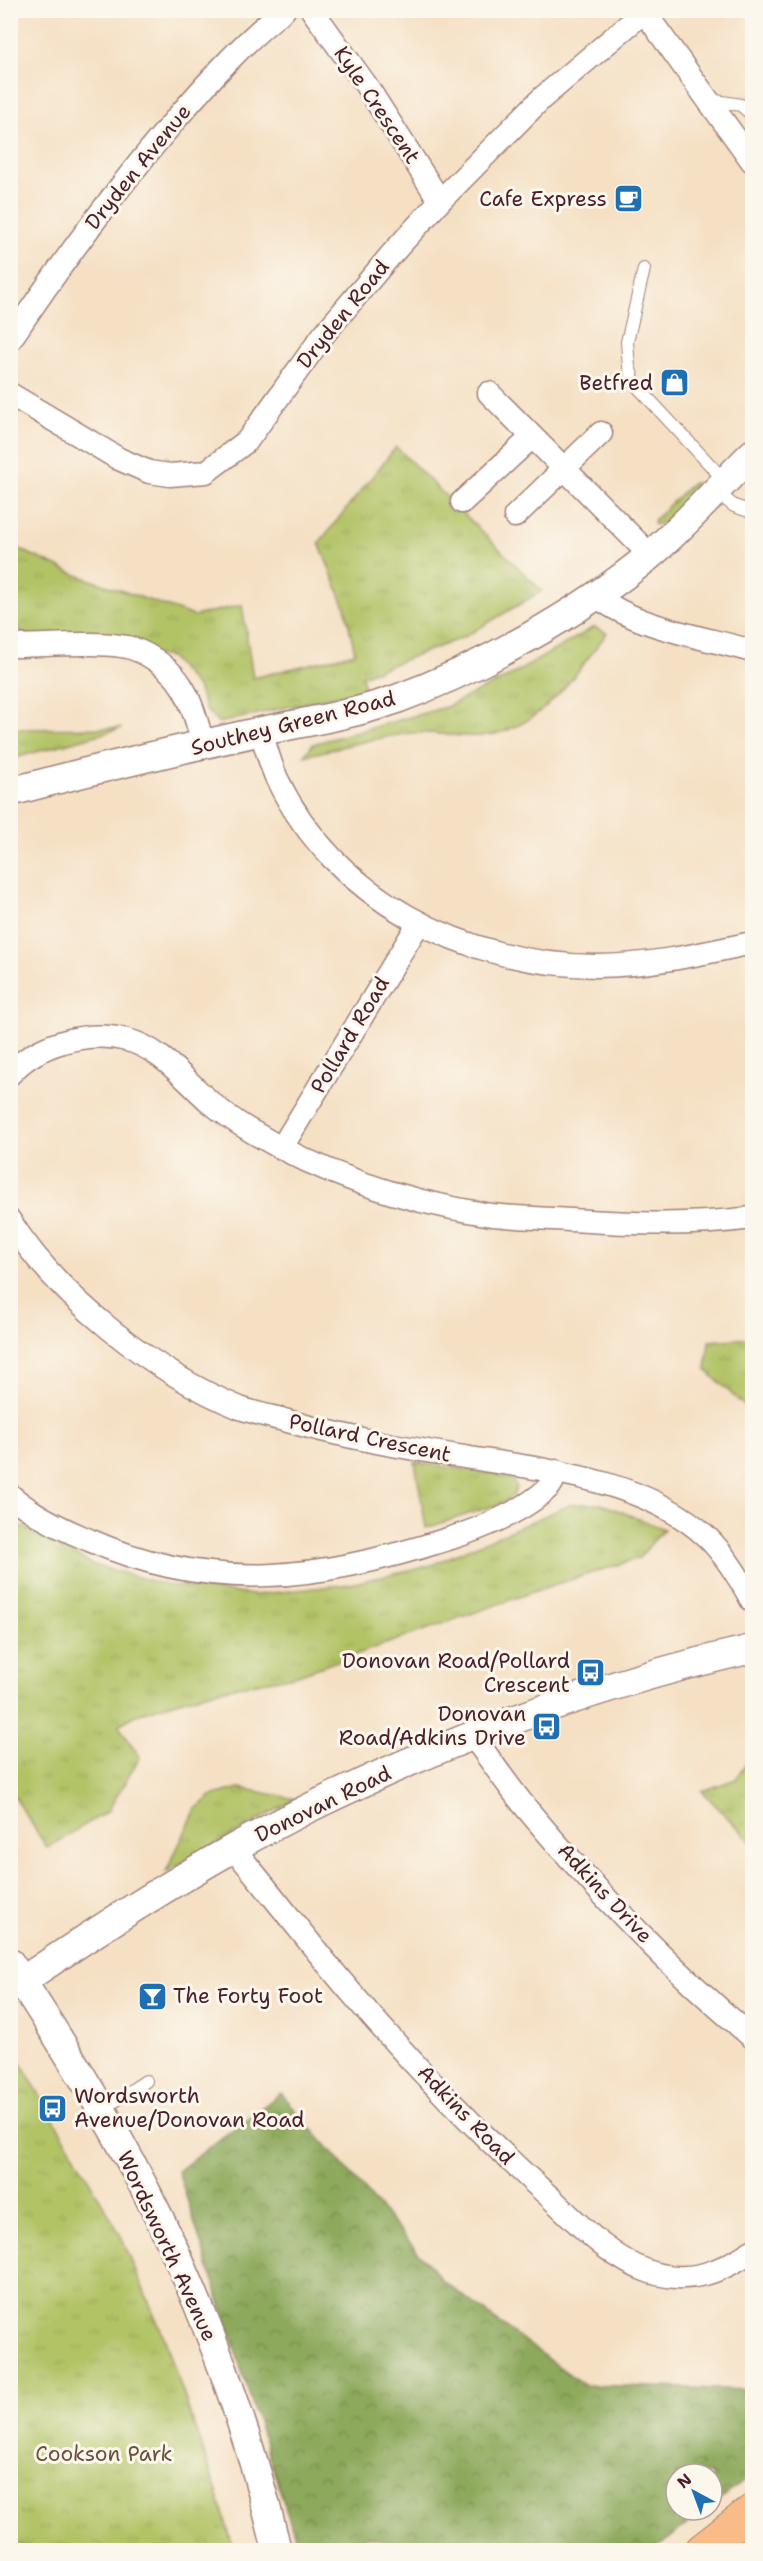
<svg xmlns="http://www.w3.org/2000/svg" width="763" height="2561" viewBox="0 0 763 2561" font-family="'Shantell Sans',sans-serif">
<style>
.grass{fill:url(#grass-tufts);stroke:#7e7148;stroke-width:1.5}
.forest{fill:url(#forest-crowns);stroke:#6c6443;stroke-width:1.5}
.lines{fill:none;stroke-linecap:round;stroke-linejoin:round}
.service-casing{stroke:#a08078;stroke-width:14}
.minor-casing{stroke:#a08078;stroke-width:25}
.tertiary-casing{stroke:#a08078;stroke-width:31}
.primary-casing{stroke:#a08078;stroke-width:35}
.service{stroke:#fff;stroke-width:12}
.minor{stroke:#fff;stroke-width:22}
.tertiary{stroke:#fff;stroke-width:28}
.primary{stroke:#f9bc89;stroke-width:33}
.labels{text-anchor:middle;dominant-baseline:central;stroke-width:6;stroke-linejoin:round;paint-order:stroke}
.street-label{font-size:21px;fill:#4a1f2b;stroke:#fbf7ec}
.poi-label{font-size:21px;fill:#4a1f2b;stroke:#fbf7ec;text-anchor:end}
.park-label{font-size:21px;fill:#69503d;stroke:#fbf7ec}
</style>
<defs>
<pattern id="grass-tufts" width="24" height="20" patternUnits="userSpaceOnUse" patternTransform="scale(1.5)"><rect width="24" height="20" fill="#b2c366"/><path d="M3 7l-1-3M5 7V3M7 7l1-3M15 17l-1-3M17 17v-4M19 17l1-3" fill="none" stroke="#9ba759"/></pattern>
<pattern id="forest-crowns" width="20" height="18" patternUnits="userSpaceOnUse" patternTransform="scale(1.5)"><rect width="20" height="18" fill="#8da95b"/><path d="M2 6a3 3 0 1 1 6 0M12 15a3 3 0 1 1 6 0" fill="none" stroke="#75894b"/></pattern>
</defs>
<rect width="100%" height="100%" fill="#fbf7ec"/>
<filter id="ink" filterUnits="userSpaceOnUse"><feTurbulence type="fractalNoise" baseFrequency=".0167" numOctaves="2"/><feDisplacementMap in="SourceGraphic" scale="12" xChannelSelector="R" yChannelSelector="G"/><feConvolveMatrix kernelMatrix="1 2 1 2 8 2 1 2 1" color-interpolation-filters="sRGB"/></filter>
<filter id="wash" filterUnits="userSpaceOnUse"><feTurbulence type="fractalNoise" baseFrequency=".008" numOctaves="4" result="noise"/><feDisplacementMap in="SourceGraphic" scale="24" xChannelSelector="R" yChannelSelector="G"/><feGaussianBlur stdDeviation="1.35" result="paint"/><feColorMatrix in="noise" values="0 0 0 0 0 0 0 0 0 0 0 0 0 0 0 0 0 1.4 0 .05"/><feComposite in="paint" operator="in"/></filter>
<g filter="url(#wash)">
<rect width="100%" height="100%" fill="#f5e0c4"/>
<g class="grass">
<polygon points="396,447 542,591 464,637 362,676 365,689 219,723 206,710 198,688 170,657 24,635 11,619 10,545 74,574 194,616 242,605 253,678 355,653 345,607 319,543"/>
<path d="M692 483 703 484C691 497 672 525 654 525V520Z"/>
<path d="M594 627 607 633C575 675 539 733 480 736 457 738 434 731 412 733 376 737 339 748 304 756L313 744 446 707 510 676Z"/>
<polygon points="122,728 11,759 11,729"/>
<polygon points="752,1338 752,1413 706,1370 709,1341"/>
<polygon points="415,1462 494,1474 511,1479 517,1487 513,1496 496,1505 426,1528"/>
<polygon points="572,1504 602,1504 664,1529 639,1558 541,1589 295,1676 213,1691 140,1713 118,1725 140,1757 108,1811 47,1848 11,1791 11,1521 94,1565 166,1585 254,1595 350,1584 429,1566"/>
<polygon points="752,1755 752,1843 702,1791 736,1779"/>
<polygon points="239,1788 296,1799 166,1872 196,1809 211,1796"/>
<polygon points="11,2045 120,2234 165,2340 217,2492 234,2550 32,2550 11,2542"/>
</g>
<polygon class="forest" points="281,2093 443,2281 584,2385 752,2390 752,2474 712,2505 712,2474 676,2474 676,2510 706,2510 653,2550 437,2550 366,2537 329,2550 299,2550 178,2171"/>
</g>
<g filter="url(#ink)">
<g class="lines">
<defs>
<g id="service">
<polyline points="710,100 741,105 752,115"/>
<polyline points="644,269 627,342 629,367 635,384 725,481"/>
<polyline points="715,491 734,506 752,512"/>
<polyline points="101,2110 146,2081"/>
</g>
<g id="minor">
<polyline points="312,10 366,85 440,201"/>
<polyline points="643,10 752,161"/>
<path d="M10 340C61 264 115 190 175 120 208 82 243 42 284 10"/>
<polyline points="489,393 650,555"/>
<polyline points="10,394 119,459 149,472 170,475 206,472 247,441 324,334 390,256 440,201 542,98 644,12"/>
<polyline points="462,502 532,437"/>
<polyline points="515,516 601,433"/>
<path d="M595 595C634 627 703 637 752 651"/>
<path d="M10 646C41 646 108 640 134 649 151 655 172 670 181 685 193 703 197 725 204 745"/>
<path d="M261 732C266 747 270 764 277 779 335 899 465 965 596 966 648 966 701 954 752 943"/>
<path d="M10 1074C37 1043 88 1030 127 1040 160 1048 185 1080 210 1102 222 1112 237 1123 251 1131 322 1174 404 1201 485 1214 513 1218 543 1218 571 1220 633 1224 691 1226 752 1218"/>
<polyline points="282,1147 419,923"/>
<path d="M10 1221C59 1298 156 1374 240 1408 254 1413 269 1416 284 1420 345 1438 408 1448 470 1458 549 1470 648 1481 708 1538 726 1556 740 1579 752 1601"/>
<path d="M10 1495C33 1515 62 1529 89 1540 214 1595 323 1579 448 1539 480 1529 525 1511 549 1487 553 1483 555 1476 557 1471"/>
<path d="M472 1735C490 1759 507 1785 527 1809 595 1890 671 1969 752 2037"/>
<path d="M234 1849C271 1893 306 1939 343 1983 407 2059 478 2133 552 2199 581 2226 611 2259 650 2272 690 2285 720 2272 752 2251"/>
</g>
<g id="tertiary">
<path d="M10 792C94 769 177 750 262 731 306 722 351 715 394 700 479 669 579 614 649 556 686 525 718 487 752 454"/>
<path d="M10 1963C59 2038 107 2114 147 2193 204 2306 248 2428 277 2550"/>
<path d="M22 1981C113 1920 207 1859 305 1810 449 1739 597 1684 752 1649"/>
</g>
<polyline id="primary" points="702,2550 752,2511"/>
</defs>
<use href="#service" class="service-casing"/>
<use href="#minor" class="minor-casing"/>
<use href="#tertiary" class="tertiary-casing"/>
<use href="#primary" class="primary-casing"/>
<use href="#service" class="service"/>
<use href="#minor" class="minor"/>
<use href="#tertiary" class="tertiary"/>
<use href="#primary" class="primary"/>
</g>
</g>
<defs>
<symbol id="cafe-square" viewBox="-11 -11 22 22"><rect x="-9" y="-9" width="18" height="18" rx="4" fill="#1f6fb2" stroke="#fbf7ec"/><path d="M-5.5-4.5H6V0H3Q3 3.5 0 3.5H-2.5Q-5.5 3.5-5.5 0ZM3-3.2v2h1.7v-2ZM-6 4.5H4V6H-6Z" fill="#fff"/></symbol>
<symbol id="shop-square" viewBox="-11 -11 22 22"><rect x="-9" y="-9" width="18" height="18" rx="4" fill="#1f6fb2" stroke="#fbf7ec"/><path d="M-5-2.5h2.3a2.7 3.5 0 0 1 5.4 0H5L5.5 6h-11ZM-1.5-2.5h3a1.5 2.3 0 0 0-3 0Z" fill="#fff"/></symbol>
<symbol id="bus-square" viewBox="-11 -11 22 22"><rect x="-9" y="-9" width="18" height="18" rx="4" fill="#1f6fb2" stroke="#fbf7ec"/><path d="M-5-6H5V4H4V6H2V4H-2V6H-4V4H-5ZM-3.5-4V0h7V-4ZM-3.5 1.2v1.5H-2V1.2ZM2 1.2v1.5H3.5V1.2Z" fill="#fff"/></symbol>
<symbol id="bar-square" viewBox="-11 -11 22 22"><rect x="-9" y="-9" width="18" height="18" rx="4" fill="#1f6fb2" stroke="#fbf7ec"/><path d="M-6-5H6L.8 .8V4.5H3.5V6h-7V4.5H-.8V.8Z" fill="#fff"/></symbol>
</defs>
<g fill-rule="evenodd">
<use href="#cafe-square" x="612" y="182" width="33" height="33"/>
<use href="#shop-square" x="658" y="366" width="33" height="33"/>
<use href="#bus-square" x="574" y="1656" width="33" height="33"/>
<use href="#bus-square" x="530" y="1710" width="33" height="33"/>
<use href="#bar-square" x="136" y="1980" width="33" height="33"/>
<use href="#bus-square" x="36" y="2092" width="33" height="33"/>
</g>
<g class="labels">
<g class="street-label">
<text transform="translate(377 105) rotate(56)">Kyle Crescent</text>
<text transform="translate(138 167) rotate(-51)">Dryden Avenue</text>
<text transform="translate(343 314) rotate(-51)">Dryden Road</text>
<text transform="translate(293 723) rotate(-14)">Southey Green Road</text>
<text transform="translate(350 1035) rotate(-59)">Pollard Road</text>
<text transform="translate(370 1438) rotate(12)">Pollard Crescent</text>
<text transform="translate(323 1804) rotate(-26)">Donovan Road</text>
<text transform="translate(605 1893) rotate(47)">Adkins Drive</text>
<text transform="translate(466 2115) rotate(46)">Adkins Road</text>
<text transform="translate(167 2246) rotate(65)">Wordsworth Avenue</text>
</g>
<g class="poi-label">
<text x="607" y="199">Cafe Express</text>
<text x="653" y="383">Betfred</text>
<text x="570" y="1661">Donovan Road/Pollard<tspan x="570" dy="24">Crescent</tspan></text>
<text x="526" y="1714">Donovan<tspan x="526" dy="24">Road/Adkins Drive</tspan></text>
<text x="173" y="1996" text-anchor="start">The Forty Foot</text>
<text x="74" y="2096" text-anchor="start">Wordsworth<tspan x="74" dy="24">Avenue/Donovan Road</tspan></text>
</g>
<g class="park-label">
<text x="104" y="2454">Cookson Park</text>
</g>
</g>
<rect width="763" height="2561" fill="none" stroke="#fbf7ec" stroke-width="36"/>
<g transform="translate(694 2492) rotate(319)"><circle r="28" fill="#fbf7ec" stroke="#b4a19f" stroke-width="1.5"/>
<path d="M0-4.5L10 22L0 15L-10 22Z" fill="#1f6fb2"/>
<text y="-9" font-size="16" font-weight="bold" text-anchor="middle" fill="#4a1f2b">N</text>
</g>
</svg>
